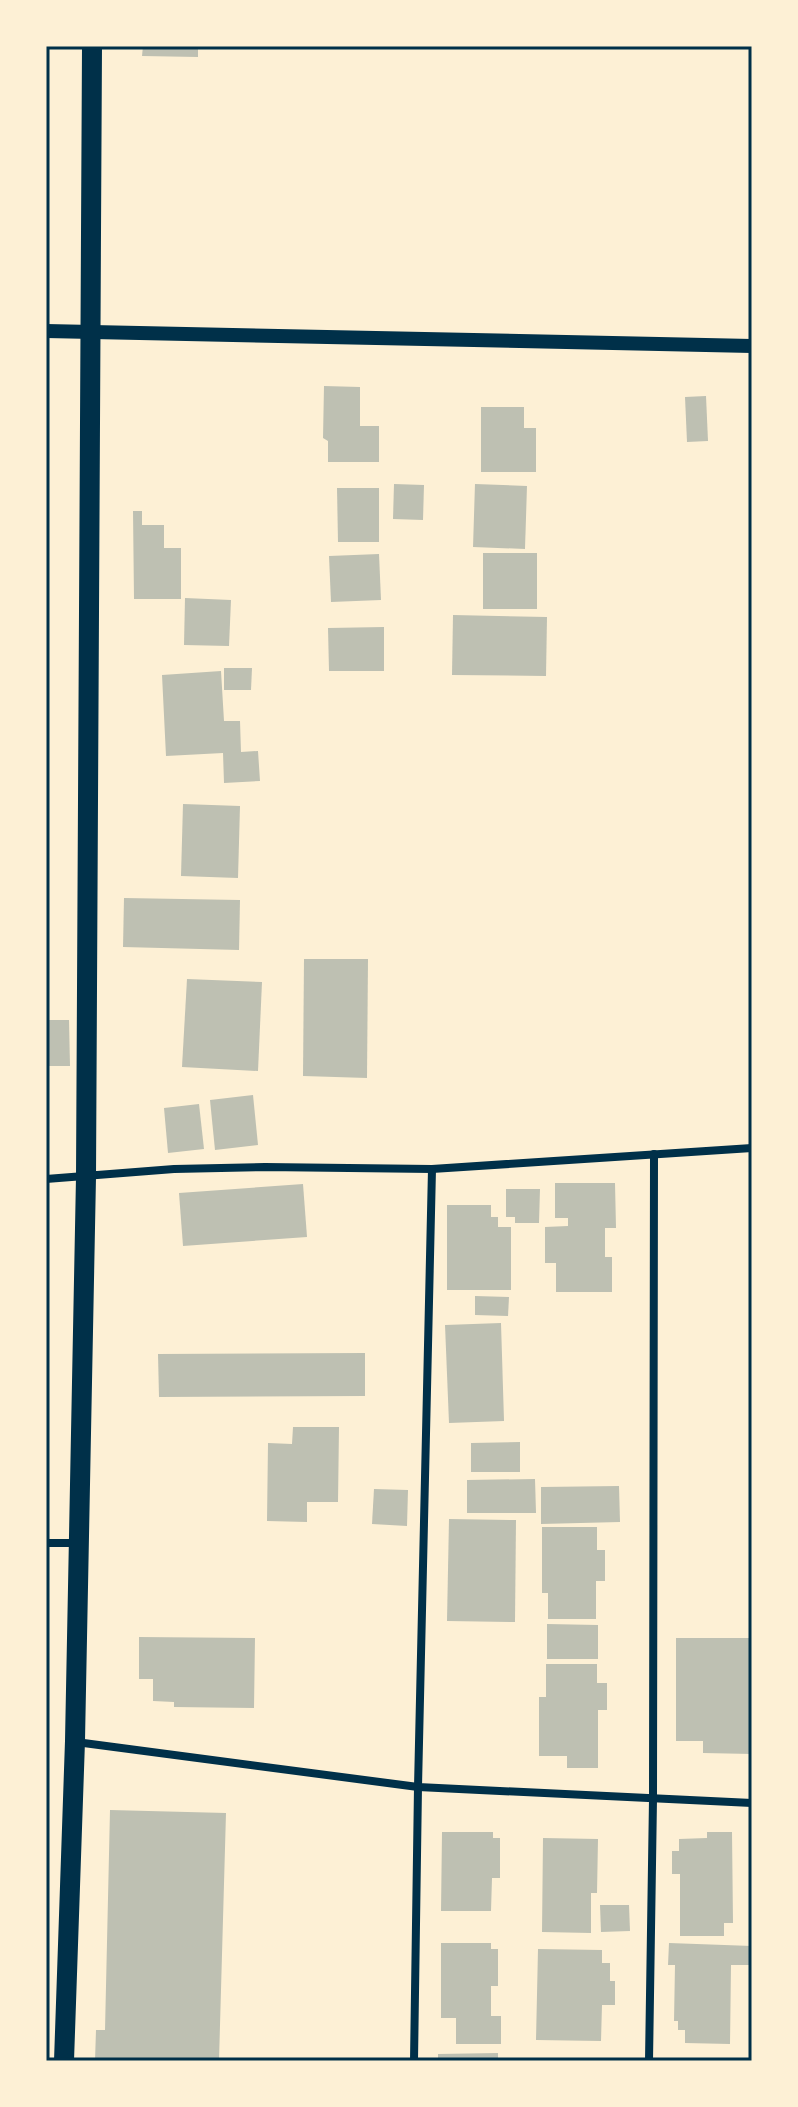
<svg xmlns="http://www.w3.org/2000/svg" width="798" height="2107" viewBox="0 0 798 2107" font-family="Figtree,sans-serif">
<style>
.building{fill:#bec0b2}
.lines{fill:none;stroke-linecap:round;stroke-linejoin:round}
.minor{stroke:#003049;stroke-width:8}
.tertiary{stroke:#003049;stroke-width:14}
.primary{stroke:#003049;stroke-width:20}
.neatline{fill:none;stroke:#003049;stroke-width:3}
</style>
<rect width="100%" height="100%" fill="#fdf0d5"/>
<g class="building">
<polygon points="143,46 198,46 198,57 142,56"/>
<polygon points="324,386 360,387 360,426 379,426 379,462 328,462 328,441 323,438"/>
<polygon points="706,396 708,441 687,442 685,397"/>
<polygon points="481,407 524,407 524,428 536,428 536,472 481,472"/>
<polygon points="394,484 424,485 423,520 393,519"/>
<polygon points="475,484 527,486 525,549 473,547"/>
<polygon points="337,488 379,488 379,542 338,542"/>
<polygon points="133,511 142,511 142,525 164,525 164,548 181,548 181,599 134,599"/>
<rect x="483" y="553" width="54" height="56"/>
<polygon points="379,554 381,600 331,602 329,556"/>
<polygon points="185,598 231,600 229,646 184,645"/>
<polygon points="453,615 547,617 546,676 452,675"/>
<polygon points="384,627 384,671 329,671 328,628"/>
<polygon points="224,668 252,668 251,690 224,690"/>
<polygon points="221,671 224,721 240,721 241,752 258,751 260,781 224,783 223,753 166,756 162,675"/>
<polygon points="183,804 240,806 238,878 181,876"/>
<polygon points="124,898 240,900 239,950 123,947"/>
<polygon points="304,959 368,959 367,1078 303,1076"/>
<polygon points="187,979 262,982 258,1071 182,1067"/>
<polygon points="46,1020 69,1020 70,1066 46,1066"/>
<polygon points="253,1095 258,1145 215,1150 210,1100"/>
<polygon points="199,1104 204,1149 168,1153 164,1108"/>
<polygon points="555,1183 615,1183 616,1228 605,1228 605,1257 612,1257 612,1292 556,1292 556,1263 545,1263 545,1227 568,1226 568,1218 555,1218"/>
<polygon points="303,1184 307,1237 183,1246 179,1193"/>
<polygon points="506,1189 540,1189 539,1223 515,1223 515,1217 506,1217"/>
<polygon points="447,1205 491,1205 491,1217 498,1217 498,1227 511,1227 511,1290 447,1290"/>
<polygon points="475,1296 509,1297 508,1316 475,1315"/>
<polygon points="501,1323 504,1421 449,1423 445,1325"/>
<polygon points="365,1353 365,1396 159,1397 158,1354"/>
<polygon points="293,1427 339,1427 338,1502 307,1502 307,1522 267,1521 268,1443 292,1444"/>
<polygon points="520,1442 520,1472 471,1472 471,1443"/>
<polygon points="535,1479 536,1513 467,1513 467,1480"/>
<polygon points="619,1486 620,1522 541,1524 541,1487"/>
<polygon points="374,1489 408,1490 407,1526 372,1524"/>
<polygon points="449,1519 516,1520 515,1622 447,1621"/>
<polygon points="542,1527 597,1527 597,1550 605,1550 605,1581 596,1581 596,1619 548,1619 548,1593 542,1593"/>
<polygon points="547,1624 598,1625 598,1659 547,1659"/>
<polygon points="139,1637 255,1638 254,1708 174,1707 174,1702 153,1701 153,1679 139,1679"/>
<polygon points="676,1638 752,1638 752,1754 703,1753 703,1741 676,1741"/>
<polygon points="546,1664 597,1664 597,1683 607,1683 607,1710 598,1710 598,1768 567,1768 567,1756 539,1756 539,1697 546,1697"/>
<polygon points="110,1810 226,1813 219,2061 95,2061 96,2030 105,2030"/>
<polygon points="442,1832 493,1832 493,1838 500,1838 500,1878 492,1878 491,1911 441,1911"/>
<polygon points="707,1832 732,1832 733,1923 724,1923 724,1936 680,1936 680,1874 672,1874 672,1851 679,1851 679,1839 707,1838"/>
<polygon points="543,1838 598,1839 597,1893 591,1893 591,1933 542,1932"/>
<polygon points="600,1905 629,1905 630,1931 601,1932"/>
<polygon points="441,1943 491,1943 491,1949 498,1949 498,1986 491,1986 491,2016 501,2016 501,2044 456,2044 456,2018 441,2018"/>
<polygon points="669,1943 752,1946 752,1965 731,1965 730,2044 685,2043 685,2030 678,2030 678,2021 674,2021 675,1965 668,1965"/>
<polygon points="538,1949 602,1950 602,1963 610,1963 610,1981 615,1981 615,2005 602,2005 601,2041 536,2040"/>
<polygon points="498,2053 498,2061 438,2061 438,2054"/>
</g>
<g class="lines">
<g class="minor">
<polyline points="46,1179 174,1169 265,1167 432,1169 752,1148"/>
<polyline points="46,1543 79,1543"/>
<polyline points="76,1742 418,1787 752,1803"/>
<polyline points="414,2061 418,1787 432,1169"/>
<polyline points="649,2061 653,1799 654,1154"/>
</g>
<polyline class="tertiary" points="46,331 752,346"/>
<polyline class="primary" points="64,2061 75,1741 86,1177 92,46"/>
</g>
<rect width="798" height="2107" fill="none" stroke="#fdf0d5" stroke-width="96"/>
<rect x="48" y="48" width="702" height="2011" class="neatline"/>
</svg>
